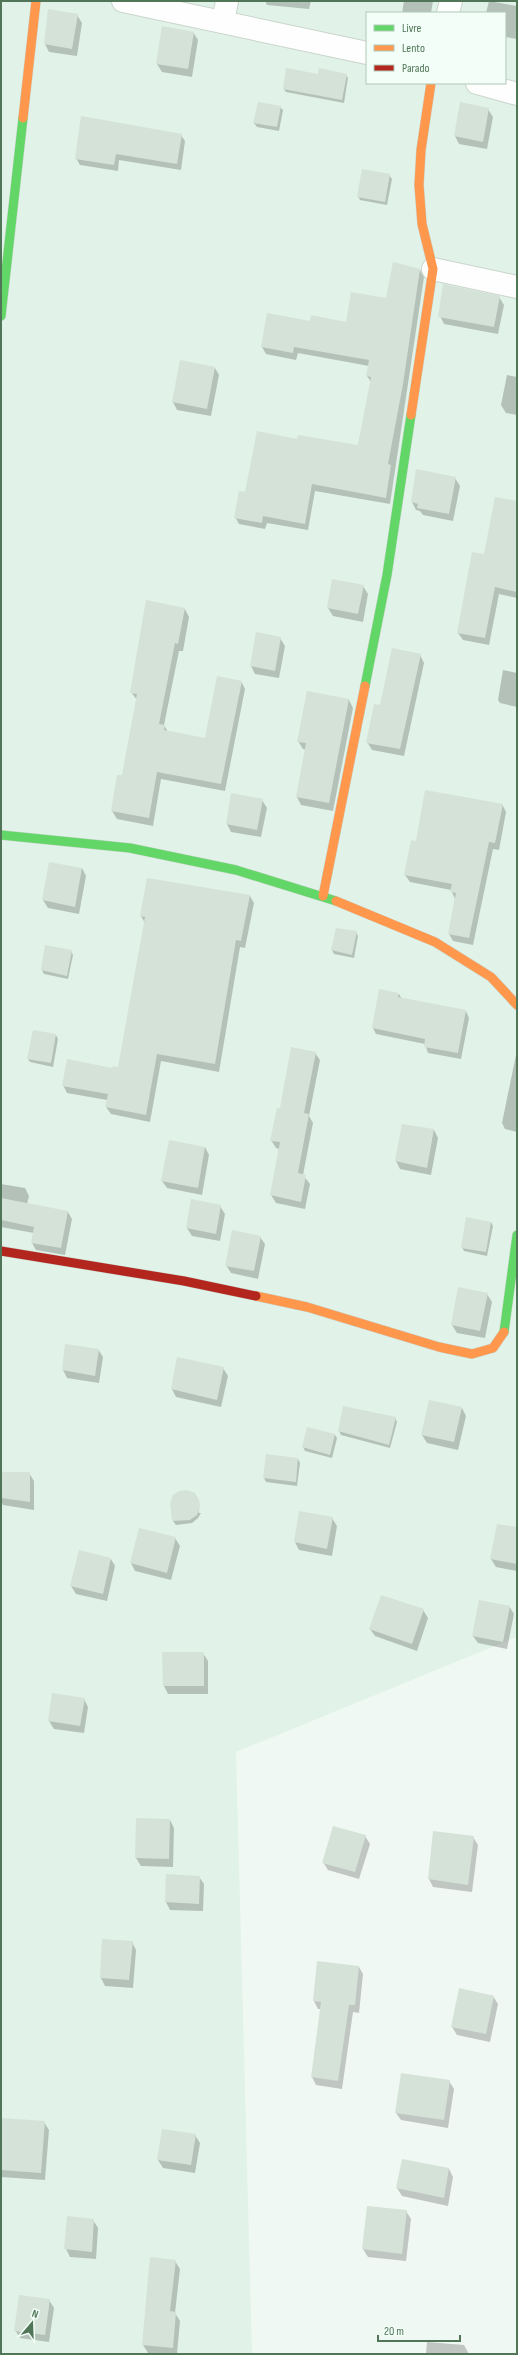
<svg xmlns="http://www.w3.org/2000/svg" width="518" height="2355" viewBox="0 0 518 2355" font-family="'Sofia Sans Condensed',sans-serif">
<style>
.residential{fill:#e1f2e8;fill-rule:evenodd}
.shadow{fill:#0003}
.building{fill:#d4e2d8}
.lines{fill:none;stroke-linecap:round;stroke-linejoin:round}
.street-casing{stroke:#cbd5cd;stroke-width:24}
.fast-casing{stroke:#cad6cd;stroke-width:10}
.slow-casing{stroke:#cad6cd;stroke-width:10}
.jam-casing{stroke:#cad6cd;stroke-width:10}
.street{stroke:#fdfefd;stroke-width:22}
.fast{stroke:#63d668;stroke-width:9}
.slow{stroke:#ff974d;stroke-width:9}
.jam{stroke:#b3261e;stroke-width:9}
</style>
<rect width="100%" height="100%" fill="#f0f8f3"/>
<path class="residential" d="M1 1H517V1637L236 1752 252 2354H1ZM367 13H505V83H367Z"/>
<g class="shadow">
<polygon points="265,1 311,1 309,9 267,5"/>
<polygon points="404,1 433,1 431,13 402,13"/>
<polygon points="489,1 517,6 517,39 505,37 505,13 486,13"/>
<polygon points="49,10 77,15 82,23 77,56 49,52 45,44"/>
<polygon points="193,32 198,40 192,77 162,72 157,64"/>
<polygon points="346,75 348,78 344,103 286,92 284,89"/>
<polygon points="461,103 488,109 493,117 487,149 459,144 455,136"/>
<polygon points="280,107 283,110 279,131 257,127 254,123"/>
<polygon points="181,135 185,141 181,170 119,160 118,171 80,165 76,158"/>
<polygon points="389,175 392,179 387,205 360,200 358,196"/>
<polygon points="420,270 424,277 390,504 315,491 308,530 267,523 265,529 239,524 235,517 246,493 298,440 358,446 371,382 367,376 369,366 298,353 296,360 266,354 262,347 311,322 346,323 387,299"/>
<polygon points="499,297 504,305 498,334 444,324 440,316"/>
<polygon points="215,368 219,375 211,416 177,410 173,402"/>
<polygon points="507,375 517,377 517,415 506,413 501,405"/>
<polygon points="455,478 460,486 453,521 423,515 420,511 416,510 412,502"/>
<polygon points="517,502 517,598 499,594 489,645 463,640 458,633 485,556"/>
<polygon points="363,586 368,594 363,622 333,616 328,608"/>
<polygon points="185,609 189,617 183,651 179,651 164,725 168,732 206,739 241,681 245,689 225,791 161,779 153,826 117,819 112,811 122,777 137,700 131,692"/>
<polygon points="280,638 285,646 279,678 255,674 251,666"/>
<polygon points="420,655 424,663 404,756 372,750 367,742"/>
<polygon points="503,670 517,673 517,707 500,703 498,700"/>
<polygon points="307,693 349,700 353,708 333,811 301,805 297,797 306,750 303,749 298,741"/>
<polygon points="262,800 267,808 261,837 231,832 227,824"/>
<polygon points="502,804 506,812 499,850 493,849 473,945 453,941 449,934 455,899 451,890 410,882 405,875 416,842"/>
<polygon points="82,868 86,876 79,914 48,908 43,900"/>
<polygon points="250,896 254,903 245,948 240,947 219,1072 161,1061 150,1122 111,1114 106,1107 107,1100 67,1093 63,1085 119,1068 145,923 141,916"/>
<polygon points="356,932 358,936 354,958 334,954 332,950"/>
<polygon points="46,946 71,951 73,955 68,979 44,974 42,970"/>
<polygon points="399,994 402,999 466,1011 469,1018 461,1059 428,1053 425,1044 376,1034 373,1028"/>
<polygon points="56,1035 58,1039 53,1067 30,1062 28,1059"/>
<polygon points="517,1050 517,1132 505,1129 502,1123"/>
<polygon points="315,1053 320,1060 309,1116 313,1123 303,1175 310,1184 305,1209 276,1203 271,1195 279,1149 276,1148 271,1140 280,1110"/>
<polygon points="403,1125 434,1130 438,1138 431,1175 400,1169 396,1161"/>
<polygon points="205,1147 209,1155 202,1195 167,1188 162,1181"/>
<polygon points="1,1184 25,1188 29,1196 27,1204 68,1212 72,1219 65,1255 36,1250 32,1243 34,1233 1,1227"/>
<polygon points="220,1206 225,1214 220,1241 192,1236 187,1228"/>
<polygon points="491,1222 493,1226 487,1256 464,1251 462,1247"/>
<polygon points="260,1237 265,1244 258,1279 231,1273 226,1265"/>
<polygon points="487,1294 492,1302 485,1338 457,1333 452,1325"/>
<polygon points="98,1349 103,1357 99,1383 67,1378 63,1370"/>
<polygon points="178,1358 223,1368 228,1376 221,1407 176,1397 172,1389"/>
<polygon points="462,1408 466,1416 458,1450 427,1443 422,1435"/>
<polygon points="395,1418 397,1422 390,1448 341,1435 339,1431"/>
<polygon points="335,1435 337,1438 332,1458 305,1451 303,1447"/>
<polygon points="267,1455 298,1459 300,1463 297,1486 266,1482 264,1478"/>
<polygon points="1,1473 29,1473 34,1481 34,1510 3,1505 1,1501"/>
<polygon points="198,1500 199,1513 201,1513 198,1518 192,1523 176,1525 173,1521"/>
<polygon points="332,1518 337,1526 332,1556 299,1550 295,1542"/>
<polygon points="517,1528 517,1571 496,1567 491,1559"/>
<polygon points="140,1529 175,1538 180,1546 171,1580 135,1571 131,1563"/>
<polygon points="111,1559 115,1566 107,1601 76,1594 71,1586"/>
<polygon points="509,1606 514,1614 507,1649 478,1643 473,1636"/>
<polygon points="423,1610 428,1618 417,1651 375,1636 370,1629"/>
<polygon points="203,1653 208,1661 208,1694 168,1694 164,1686"/>
<polygon points="84,1699 88,1707 84,1733 54,1729 49,1721"/>
<polygon points="170,1820 174,1828 173,1867 141,1866 136,1858"/>
<polygon points="365,1836 370,1844 359,1879 328,1870 323,1862"/>
<polygon points="473,1837 478,1845 472,1892 433,1887 429,1879"/>
<polygon points="199,1877 204,1884 203,1911 170,1910 166,1902"/>
<polygon points="103,1940 132,1942 136,1950 133,1988 105,1986 101,1978"/>
<polygon points="359,1967 363,1974 359,2013 353,2012 342,2089 316,2085 312,2077 321,2009 318,2009 314,2001"/>
<polygon points="460,1989 493,1996 498,2004 490,2042 457,2035 452,2027"/>
<polygon points="449,2081 454,2089 448,2128 401,2120 396,2113"/>
<polygon points="1,2119 44,2122 49,2130 45,2180 1,2177"/>
<polygon points="195,2135 200,2143 195,2173 163,2168 158,2160"/>
<polygon points="403,2160 449,2169 453,2177 448,2206 402,2196 397,2188"/>
<polygon points="406,2211 411,2219 406,2261 368,2257 363,2249"/>
<polygon points="68,2217 93,2220 98,2228 96,2259 70,2257 66,2249"/>
<polygon points="151,2258 175,2261 180,2269 175,2313 180,2321 177,2354 148,2353 143,2345"/>
<polygon points="49,2300 54,2308 49,2342 20,2338 15,2330"/>
<polygon points="427,2342 464,2345 469,2354 426,2354"/>
<polygon points="42,2353 59,2354 42,2354"/>
</g>
<g class="building">
<polygon points="48,9 78,14 72,49 44,44"/>
<polygon points="162,26 194,32 188,69 156,64"/>
<polygon points="286,68 318,74 319,68 347,74 342,100 283,89"/>
<polygon points="258,102 281,106 277,127 253,123"/>
<polygon points="460,102 489,108 483,142 454,136"/>
<polygon points="81,116 182,134 177,164 116,154 114,165 75,159"/>
<polygon points="362,169 390,174 385,202 357,197"/>
<polygon points="393,262 420,269 403,384 388,464 391,465 386,498 312,484 305,524 263,516 262,523 234,518 239,491 245,492 257,431 297,439 298,435 358,445 371,377 366,376 369,360 294,347 293,353 261,347 267,313 310,321 311,315 346,322 351,292 386,298"/>
<polygon points="443,284 500,296 494,327 438,317"/>
<polygon points="180,360 215,367 207,409 172,402"/>
<polygon points="416,469 456,477 449,514 417,508 418,504 411,502"/>
<polygon points="495,497 517,501 517,592 495,587 485,638 457,633 472,552 484,554"/>
<polygon points="332,579 364,585 358,614 327,608"/>
<polygon points="146,600 185,608 178,644 175,643 159,724 165,725 164,730 205,738 217,676 242,681 221,784 157,772 149,818 111,811 117,775 122,775 137,694 130,693"/>
<polygon points="256,632 281,637 275,671 250,666"/>
<polygon points="392,648 421,654 400,749 366,743 374,704 380,705"/>
<polygon points="307,691 349,699 329,803 296,797 306,743 297,742"/>
<polygon points="425,790 503,804 495,843 489,842 469,938 448,934 456,893 450,892 452,884 404,875 411,840 416,841"/>
<polygon points="231,793 263,799 257,830 226,824"/>
<polygon points="49,862 82,868 75,907 42,900"/>
<polygon points="147,878 250,895 241,941 236,940 215,1064 157,1054 146,1115 105,1107 108,1094 62,1086 67,1059 112,1068 113,1066 118,1067 145,917 140,916"/>
<polygon points="336,928 357,931 352,955 331,950"/>
<polygon points="45,945 72,950 67,976 41,970"/>
<polygon points="379,989 399,993 398,997 466,1010 458,1053 424,1047 425,1039 372,1028"/>
<polygon points="33,1030 56,1034 51,1063 27,1059"/>
<polygon points="291,1047 316,1052 304,1113 309,1114 298,1173 306,1175 301,1202 270,1195 280,1142 270,1141 277,1108 280,1108"/>
<polygon points="402,1124 434,1129 427,1168 395,1161"/>
<polygon points="169,1140 205,1147 198,1188 161,1181"/>
<polygon points="1,1198 68,1211 61,1248 31,1243 34,1227 1,1220"/>
<polygon points="191,1199 221,1205 216,1234 186,1228"/>
<polygon points="466,1217 491,1222 486,1252 461,1248"/>
<polygon points="232,1230 261,1236 254,1271 225,1266"/>
<polygon points="458,1287 488,1293 480,1331 451,1325"/>
<polygon points="65,1344 99,1349 95,1376 62,1370"/>
<polygon points="177,1357 224,1367 217,1400 171,1389"/>
<polygon points="429,1400 462,1407 454,1442 421,1435"/>
<polygon points="343,1406 396,1417 389,1445 338,1431"/>
<polygon points="307,1427 335,1434 330,1455 302,1447"/>
<polygon points="266,1454 298,1458 296,1482 263,1478"/>
<polygon points="1,1472 30,1472 30,1502 1,1498"/>
<polygon points="187,1490 195,1493 199,1500 200,1508 197,1515 190,1520 172,1521 170,1503 173,1495 179,1491"/>
<polygon points="299,1511 333,1517 327,1549 294,1542"/>
<polygon points="497,1524 517,1527 517,1564 490,1559"/>
<polygon points="139,1528 176,1537 167,1573 130,1563"/>
<polygon points="79,1550 111,1558 103,1594 70,1586"/>
<polygon points="381,1595 424,1609 412,1644 369,1629"/>
<polygon points="479,1600 510,1606 503,1642 472,1636"/>
<polygon points="162,1652 204,1652 204,1686 163,1686"/>
<polygon points="52,1693 85,1698 80,1726 48,1721"/>
<polygon points="136,1818 170,1819 169,1859 135,1858"/>
<polygon points="333,1826 366,1835 355,1872 322,1863"/>
<polygon points="433,1831 474,1836 468,1885 428,1879"/>
<polygon points="166,1874 200,1876 199,1904 165,1902"/>
<polygon points="102,1939 133,1941 129,1980 100,1978"/>
<polygon points="317,1961 359,1966 355,2005 349,2005 338,2081 311,2077 321,2002 313,2001"/>
<polygon points="459,1988 494,1996 486,2034 451,2027"/>
<polygon points="401,2073 450,2080 444,2120 395,2113"/>
<polygon points="1,2118 45,2121 41,2173 1,2170"/>
<polygon points="162,2129 196,2134 191,2165 157,2160"/>
<polygon points="402,2159 449,2168 444,2198 396,2188"/>
<polygon points="367,2206 407,2210 402,2254 362,2249"/>
<polygon points="67,2216 94,2219 92,2252 64,2249"/>
<polygon points="150,2257 176,2260 170,2311 176,2312 173,2348 142,2345"/>
<polygon points="19,2295 50,2299 45,2335 14,2331"/>
</g>
<g class="lines">
<defs>
<g id="street">
<polyline points="123,1 367,53"/>
<polyline points="448,13 451,1"/>
<polyline points="223,22 227,1"/>
<polyline points="477,83 517,94"/>
<polyline points="433,269 517,287"/>
</g>
<g id="fast">
<polyline points="1,316 23,118"/>
<polyline points="365,686 387,575 411,415"/>
<polyline points="1,835 130,848 236,870 336,901"/>
<polyline points="504,1332 517,1235"/>
</g>
<g id="slow">
<polyline points="23,118 36,1"/>
<polyline points="411,415 433,269 422,224 419,185 421,150 431,83"/>
<polyline points="323,896 365,686"/>
<polyline points="336,901 435,942 491,977 517,1005"/>
<polyline points="256,1296 307,1307 439,1347 472,1354 493,1348 504,1332"/>
</g>
<polyline id="jam" points="1,1251 184,1281 256,1296"/>
</defs>
<use href="#street" class="street-casing"/>
<use href="#fast" class="fast-casing"/>
<use href="#slow" class="slow-casing"/>
<use href="#jam" class="jam-casing"/>
<use href="#street" class="street"/>
<use href="#fast" class="fast"/>
<use href="#slow" class="slow"/>
<use href="#jam" class="jam"/>
</g>
<rect width="518" height="2355" fill="none" stroke="#507557" stroke-width="4"/>
<rect x="366" y="12" width="140" height="72" fill="#f2fef7" stroke="#b1c7b7"/>
<rect x="374" y="25" width="20" height="6" fill="#63d668" stroke="#b1c7b7"/>
<text x="402" y="32" font-size="12" fill="#507557">Livre</text>
<rect x="374" y="45" width="20" height="6" fill="#ff974d" stroke="#b1c7b7"/>
<text x="402" y="52" font-size="12" fill="#507557">Lento</text>
<rect x="374" y="65" width="20" height="6" fill="#b3261e" stroke="#b1c7b7"/>
<text x="402" y="72" font-size="12" fill="#507557">Parado</text>
<g transform="translate(32 2323) rotate(19)" stroke="#f2fef7" stroke-width="3" paint-order="stroke">
<path d="M0-3L7 15L0 10L-7 15Z" fill="#507557"/>
<text y="-6" font-size="11" font-weight="bold" text-anchor="middle" fill="#507557">N</text>
</g>
<path d="M378 2335v6h82v-6" fill="none" stroke="#507557" stroke-width="2"/>
<text x="384" y="2335" font-size="12" fill="#507557" stroke="#f2fef7" stroke-width="3" paint-order="stroke">20 m</text>
</svg>
